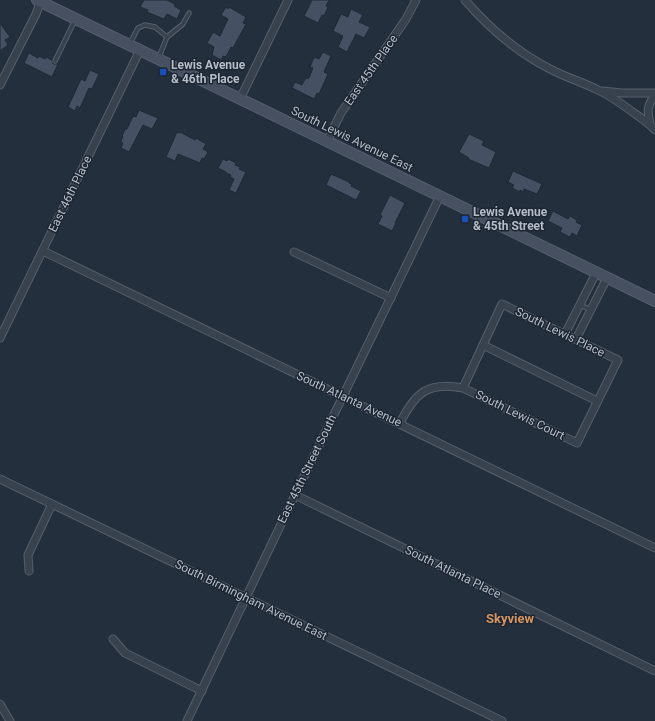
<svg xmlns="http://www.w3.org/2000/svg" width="655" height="721" viewBox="0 0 655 721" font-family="Roboto,sans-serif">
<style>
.building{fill:#455162;stroke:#1f2835}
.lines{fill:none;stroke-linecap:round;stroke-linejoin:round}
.service-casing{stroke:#565f6c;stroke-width:5.5}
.minor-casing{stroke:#565f6c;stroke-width:9}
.secondary-casing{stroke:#565f6c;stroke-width:12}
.service{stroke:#38414e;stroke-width:3.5}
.minor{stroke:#38414e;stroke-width:7}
.secondary{stroke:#465061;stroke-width:10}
.transit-dot{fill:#1a4fb4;stroke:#1d2633;stroke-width:1.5}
.labels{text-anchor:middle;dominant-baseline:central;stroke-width:3;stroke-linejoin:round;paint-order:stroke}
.poi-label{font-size:12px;font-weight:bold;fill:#b4bcc9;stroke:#1d2633;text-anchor:start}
.street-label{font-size:12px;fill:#b4bcc9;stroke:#1d2633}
.neighbourhood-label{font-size:13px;font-weight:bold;fill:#d59563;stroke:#1d2633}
</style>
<rect width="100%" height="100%" fill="#242f3e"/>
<g class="building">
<polygon points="144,0 167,0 175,4 174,6 181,10 177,19 167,14 164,19 147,12 148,10 140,7"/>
<polygon points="312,0 329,0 326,6 328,7 324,16 322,15 318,23 304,16"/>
<polygon points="226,7 228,9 229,7 246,17 243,23 246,24 233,48 231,47 226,57 223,56 221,60 212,55 214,47 207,43 213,32 220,36 228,19 221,15"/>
<polygon points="351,9 363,15 359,22 370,27 364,38 356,34 347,52 338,47 343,36 333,31 341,14 348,17"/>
<polygon points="0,23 10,37 5,40 8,45 0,51"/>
<polygon points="323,52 331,56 324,72 328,74 319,94 317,93 314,99 292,88 295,82 302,85 305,79 309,78 313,68 310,67 314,57 319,59"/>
<polygon points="29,53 38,58 39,56 45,59 46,57 52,60 53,64 58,64 52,77 24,63"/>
<polygon points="90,70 99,74 92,89 89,88 80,108 77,106 75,111 68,107 81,79 85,81"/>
<polygon points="139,110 158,118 152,129 143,125 129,152 121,148 123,143 121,142 123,136 122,136 125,129 127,129 133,116 136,117"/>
<polygon points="177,132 179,133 180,132 195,140 196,138 206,144 203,149 208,152 204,159 202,158 200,163 178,154 175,161 166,157"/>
<polygon points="469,134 484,141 482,145 496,152 489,168 468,159 469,158 459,152"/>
<polygon points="223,159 227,161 228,159 236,163 235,165 240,167 239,169 246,172 236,193 229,190 234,179 230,177 231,175 226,173 226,172 218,168"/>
<polygon points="513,171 542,184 537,194 524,189 523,192 520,190 520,192 512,188 514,185 508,182"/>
<polygon points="331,174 349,182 349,183 352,184 351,186 361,191 356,200 326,185"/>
<polygon points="390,195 405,203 395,223 396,223 392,231 378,224 382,216 380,215"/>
<polygon points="553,211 568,219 570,216 577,220 576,222 582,225 577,236 572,233 570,237 560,232 562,228 548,221"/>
</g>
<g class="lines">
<defs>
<g id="service">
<polyline points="129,45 138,28 145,25 155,27 167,37"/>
<polyline points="159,57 167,37 183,24 189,13"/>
<polyline points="55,61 75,20"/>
<polyline points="580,305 591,310"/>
</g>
<g id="minor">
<path d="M465 0C489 28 517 52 550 69 565 77 582 82 598 90 611 96 622 104 634 113 641 118 649 123 655 130"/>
<polyline points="0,85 36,14 41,0"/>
<polyline points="603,91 621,93 655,93"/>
<polyline points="240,99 288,0"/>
<path d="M650 124C647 111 647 106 655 95"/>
<polyline points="327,141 341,113 406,19 416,0"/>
<polyline points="43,251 655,548"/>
<polyline points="294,252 391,298"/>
<polyline points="565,334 596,273"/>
<polyline points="0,338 140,50"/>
<polyline points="576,339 607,278"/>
<polyline points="483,345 597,401"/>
<path d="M400 423C415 393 428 381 463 388L577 443 618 360 502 304 463 388"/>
<polyline points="0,479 502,721"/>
<polyline points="295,495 655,671"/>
<polyline points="29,571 28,555 52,504"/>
<polyline points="113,639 125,653 202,691"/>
<polyline points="0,704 10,721"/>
<polyline points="187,721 295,495 440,196"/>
</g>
<polyline id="secondary" points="37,0 655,301"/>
</defs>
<use href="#service" class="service-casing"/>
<use href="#minor" class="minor-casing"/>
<use href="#secondary" class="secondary-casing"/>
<use href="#service" class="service"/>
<use href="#minor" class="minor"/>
<use href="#secondary" class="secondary"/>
</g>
<g class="transit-dot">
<rect x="159" y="68" width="8" height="8" rx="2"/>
<rect x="461" y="215" width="8" height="8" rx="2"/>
</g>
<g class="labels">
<g class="poi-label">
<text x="171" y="65">Lewis Avenue<tspan x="171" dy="14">&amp; 46th Place</tspan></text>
<text x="473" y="212">Lewis Avenue<tspan x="473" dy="14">&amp; 45th Street</tspan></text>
</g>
<g class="street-label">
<text transform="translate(371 70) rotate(-55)">East 45th Place</text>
<text transform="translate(352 139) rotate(26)">South Lewis Avenue East</text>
<text transform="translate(70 194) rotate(-64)">East 46th Place</text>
<text transform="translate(560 332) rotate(26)">South Lewis Place</text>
<text transform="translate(349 399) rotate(25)">South Atlanta Avenue</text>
<text transform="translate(520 415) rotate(26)">South Lewis Court</text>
<text transform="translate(307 469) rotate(-64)">East 45th Street South</text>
<text transform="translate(453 572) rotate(26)">South Atlanta Place</text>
<text transform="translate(251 600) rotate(26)">South Birmingham Avenue East</text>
</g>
<g class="neighbourhood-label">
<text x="510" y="618">Skyview</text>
</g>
</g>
</svg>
